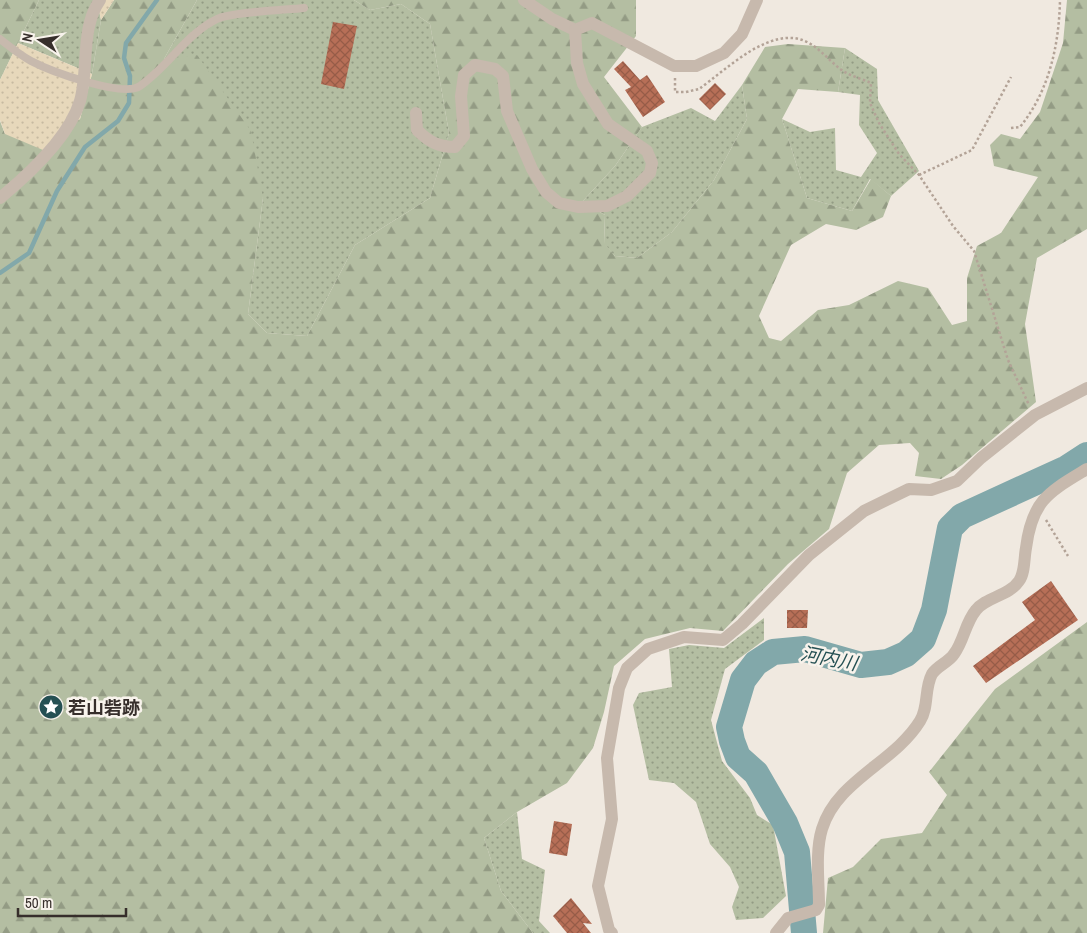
<svg xmlns="http://www.w3.org/2000/svg" width="1087" height="933" viewBox="0 0 1087 933" font-family="'Archivo Narrow','Noto Sans JP',sans-serif">
<style>
.grass{fill:url(#grass-dots)}
.forest{fill:url(#forest-firs)}
.sand{fill:url(#sand-dots)}
.lines{fill:none;stroke-linecap:round;stroke-linejoin:round}
.stream{stroke:#82a8aa;stroke-width:4.5}
.river{stroke:#82a8aa;stroke-width:26}
.building{fill:url(#building-cross-hatch)}
.path{stroke:#b3a397;stroke-width:2.5;stroke-dasharray:2.5 2.5;stroke-linecap:butt}
.service{stroke:#c7b9ad;stroke-width:8}
.minor{stroke:#c7b9ad;stroke-width:12}
.labels{text-anchor:middle;dominant-baseline:central;stroke-width:5;stroke-linejoin:round;paint-order:stroke}
.poi-label{font-size:18px;font-weight:bold;fill:#362e2b;stroke:#f8f3ec;text-anchor:start}
.water-label{font-size:19px;font-style:italic;fill:#255053;stroke:#f8f3ec}
</style>
<defs>
<pattern id="grass-dots" width="8" height="8" patternUnits="userSpaceOnUse" patternTransform="scale(1.25)"><rect width="8" height="8" fill="#b4bea2"/><path d="M2 2h.1M6 6h.1" fill="none" stroke="#939b84" stroke-width="1.8" stroke-linecap="round"/></pattern>
<pattern id="forest-firs" width="22" height="20" patternUnits="userSpaceOnUse" patternTransform="scale(1.25)"><rect width="22" height="20" fill="#b4bea2"/><path d="M5 1l3.5 6h-7zM16 11l3.5 6h-7z" fill="#939b84"/></pattern>
<pattern id="sand-dots" width="8" height="8" patternUnits="userSpaceOnUse" patternTransform="scale(1.25)"><rect width="8" height="8" fill="#e7d8bb"/><path d="M2 2h.1M6 6h.1" fill="none" stroke="#c7baa1" stroke-width="1.8" stroke-linecap="round"/></pattern>
<pattern id="building-cross-hatch" width="8" height="8" patternUnits="userSpaceOnUse" patternTransform="scale(1.25)"><rect width="8" height="8" fill="#b76f57"/><path d="M0 0l8 8M0 8l8-8" fill="none" stroke="#965c48"/></pattern>
</defs>
<rect width="100%" height="100%" fill="#f0e9e0"/>
<g class="grass">
<polygon points="39,0 97,0 101,20 92,74 18,43"/>
<polygon points="197,0 354,0 370,10 401,4 430,24 449,133 430,198 355,245 307,336 267,333 248,314 263,198 164,59"/>
<polygon points="845,48 877,69 878,100 919,171 891,196 870,179 852,211 807,198 782,119 810,132 835,128 836,170 861,177 877,153 859,125 860,95 838,92"/>
<polygon points="742,85 747,119 714,180 672,232 637,258 615,256 604,244 605,215 582,202 615,166 642,127 691,108 715,121"/>
<polygon points="764,618 764,640 725,669 711,720 722,761 750,798 757,815 773,825 786,896 763,918 736,920 732,907 739,887 730,867 710,844 696,802 674,783 649,780 633,705 639,693 672,687 669,649 689,645 724,648"/>
<polygon points="517,812 522,859 545,870 539,921 550,933 533,933 501,891 484,838"/>
</g>
<g class="forest">
<polygon points="0,0 39,0 0,80"/>
<polygon points="114,0 197,0 164,59 197,55 251,131 263,198 248,314 267,333 307,336 355,245 430,198 449,133 430,24 401,4 370,10 354,0 636,0 636,36 604,77 642,127 615,166 582,202 605,215 604,243 615,256 637,258 672,232 714,180 747,119 742,85 765,47 788,44 845,48 838,92 798,89 782,119 807,198 852,211 871,179 891,196 883,217 856,230 826,224 791,245 759,316 769,338 781,341 818,310 849,305 898,281 928,288 952,325 967,321 967,278 977,246 1001,233 1038,177 994,166 990,145 1001,134 1020,139 1040,112 1063,43 1067,0 1087,0 1087,229 1037,258 1025,324 1036,402 962,465 941,479 915,476 919,453 910,443 879,445 847,473 829,529 788,564 723,631 690,628 645,639 614,666 604,712 593,748 567,783 517,812 484,838 501,891 533,933 0,933 0,121 5,134 80,119 92,74 101,20"/>
<polygon points="1087,622 1087,933 823,933 828,878 853,867 881,839 922,833 947,795 929,772 995,689"/>
</g>
<g class="sand">
<polygon points="97,0 114,0 101,20"/>
<polygon points="18,43 92,74 80,119 43,150 5,134 0,120 0,80"/>
</g>
<g class="lines">
<polyline class="stream" points="0,273 29,253 57,191 85,147 118,121 129,103 130,76 124,58 126,43 157,0"/>
<polyline class="river" points="804,933 797,852 785,823 756,773 738,757 732,741 729,727 743,680 756,663 773,652 805,649 861,665 888,662 906,654 923,639 934,610 950,528 962,516 1067,468 1087,455"/>
</g>
<g class="building">
<polygon points="333,22 357,26 344,89 321,84"/>
<polygon points="623,61 640,80 647,75 665,102 643,117 625,90 631,87 614,69"/>
<polygon points="715,83 726,94 710,110 699,99"/>
<polygon points="1051,581 1078,620 986,683 973,666 1035,620 1022,602"/>
<polygon points="787,610 808,610 807,628 787,628"/>
<polygon points="554,821 572,824 567,856 549,853"/>
<polygon points="571,898 592,924 583,923 591,933 567,933 553,916"/>
</g>
<g class="lines">
<g class="path">
<path d="M675 78V92H686L699 89C726 70 771 24 807 42 821 49 830 62 843 71 851 76 862 79 871 83L870 103 879 123 899 154 919 175 953 226 974 251 1008 360 1029 405"/>
<path d="M1011 128 1020 127C1049 91 1059 46 1060 0"/>
<polyline points="919,175 972,150 1011,77"/>
<polyline points="1046,520 1068,556"/>
</g>
<path class="service" d="M0 39C10 47 20 55 31 61 50 71 123 98 140 86 169 66 186 34 217 19 231 12 286 10 304 8"/>
<g class="minor">
<polyline points="524,0 552,19 575,30 592,23 674,66 696,66 724,53 742,34 757,0"/>
<path d="M416 113 417 130C429 142 439 147 455 147L464 136 461 96 464 75 475 65 495 69 503 76 507 111 532 169 546 192 559 203 578 207 607 206 627 196 650 173 652 163 647 151 608 124 583 84 577 63 575 30"/>
<path d="M0 198C28 175 69 137 80 101 89 70 80 28 100 0"/>
<polyline points="612,933 609,930 598,886 612,819 607,758 619,688 627,668 648,649 684,637 723,640 742,624 809,555 864,511 909,489 931,490 957,481 981,458 1035,415 1087,388"/>
<path d="M776 933 788 918 816 910 819 905C819 881 815 852 822 829 837 780 894 763 920 721 929 707 924 689 932 674 937 666 949 662 954 654 964 641 965 623 976 610 986 597 1009 596 1019 581 1025 573 1024 558 1026 548 1032 500 1049 492 1087 469"/>
</g>
</g>
<defs>
<symbol id="sight-disc" viewBox="-11 -11 22 22"><circle r="9.5" fill="#255053" stroke="#f8f3ec"/><path d="M0-6L1.8-2.2L6-1.7L2.9 1.2L3.7 5.4L0 3.3L-3.7 5.4L-2.9 1.2L-6-1.7L-1.8-2.2Z" fill="#fff"/></symbol>
</defs>
<g fill-rule="evenodd">
<use href="#sight-disc" x="37" y="693" width="28" height="28"/>
</g>
<g class="labels">
<g class="poi-label">
<text x="68" y="707">若山砦跡</text>
</g>
<g class="water-label">
<text transform="translate(829 658) rotate(11)">河内川</text>
</g>
</g>
<g transform="translate(40 40) rotate(282)" stroke="#f8f3ec" stroke-width="4" paint-order="stroke">
<path d="M0-4L9 19L0 12L-9 19Z" fill="#362e2b"/>
<text y="-8" font-size="14" font-weight="bold" text-anchor="middle" fill="#362e2b">N</text>
</g>
<path d="M18 908v8h108v-8" fill="none" stroke="#362e2b" stroke-width="2.5"/>
<text x="25" y="908" font-size="15" fill="#362e2b" stroke="#f8f3ec" stroke-width="4" paint-order="stroke">50 m</text>
</svg>
